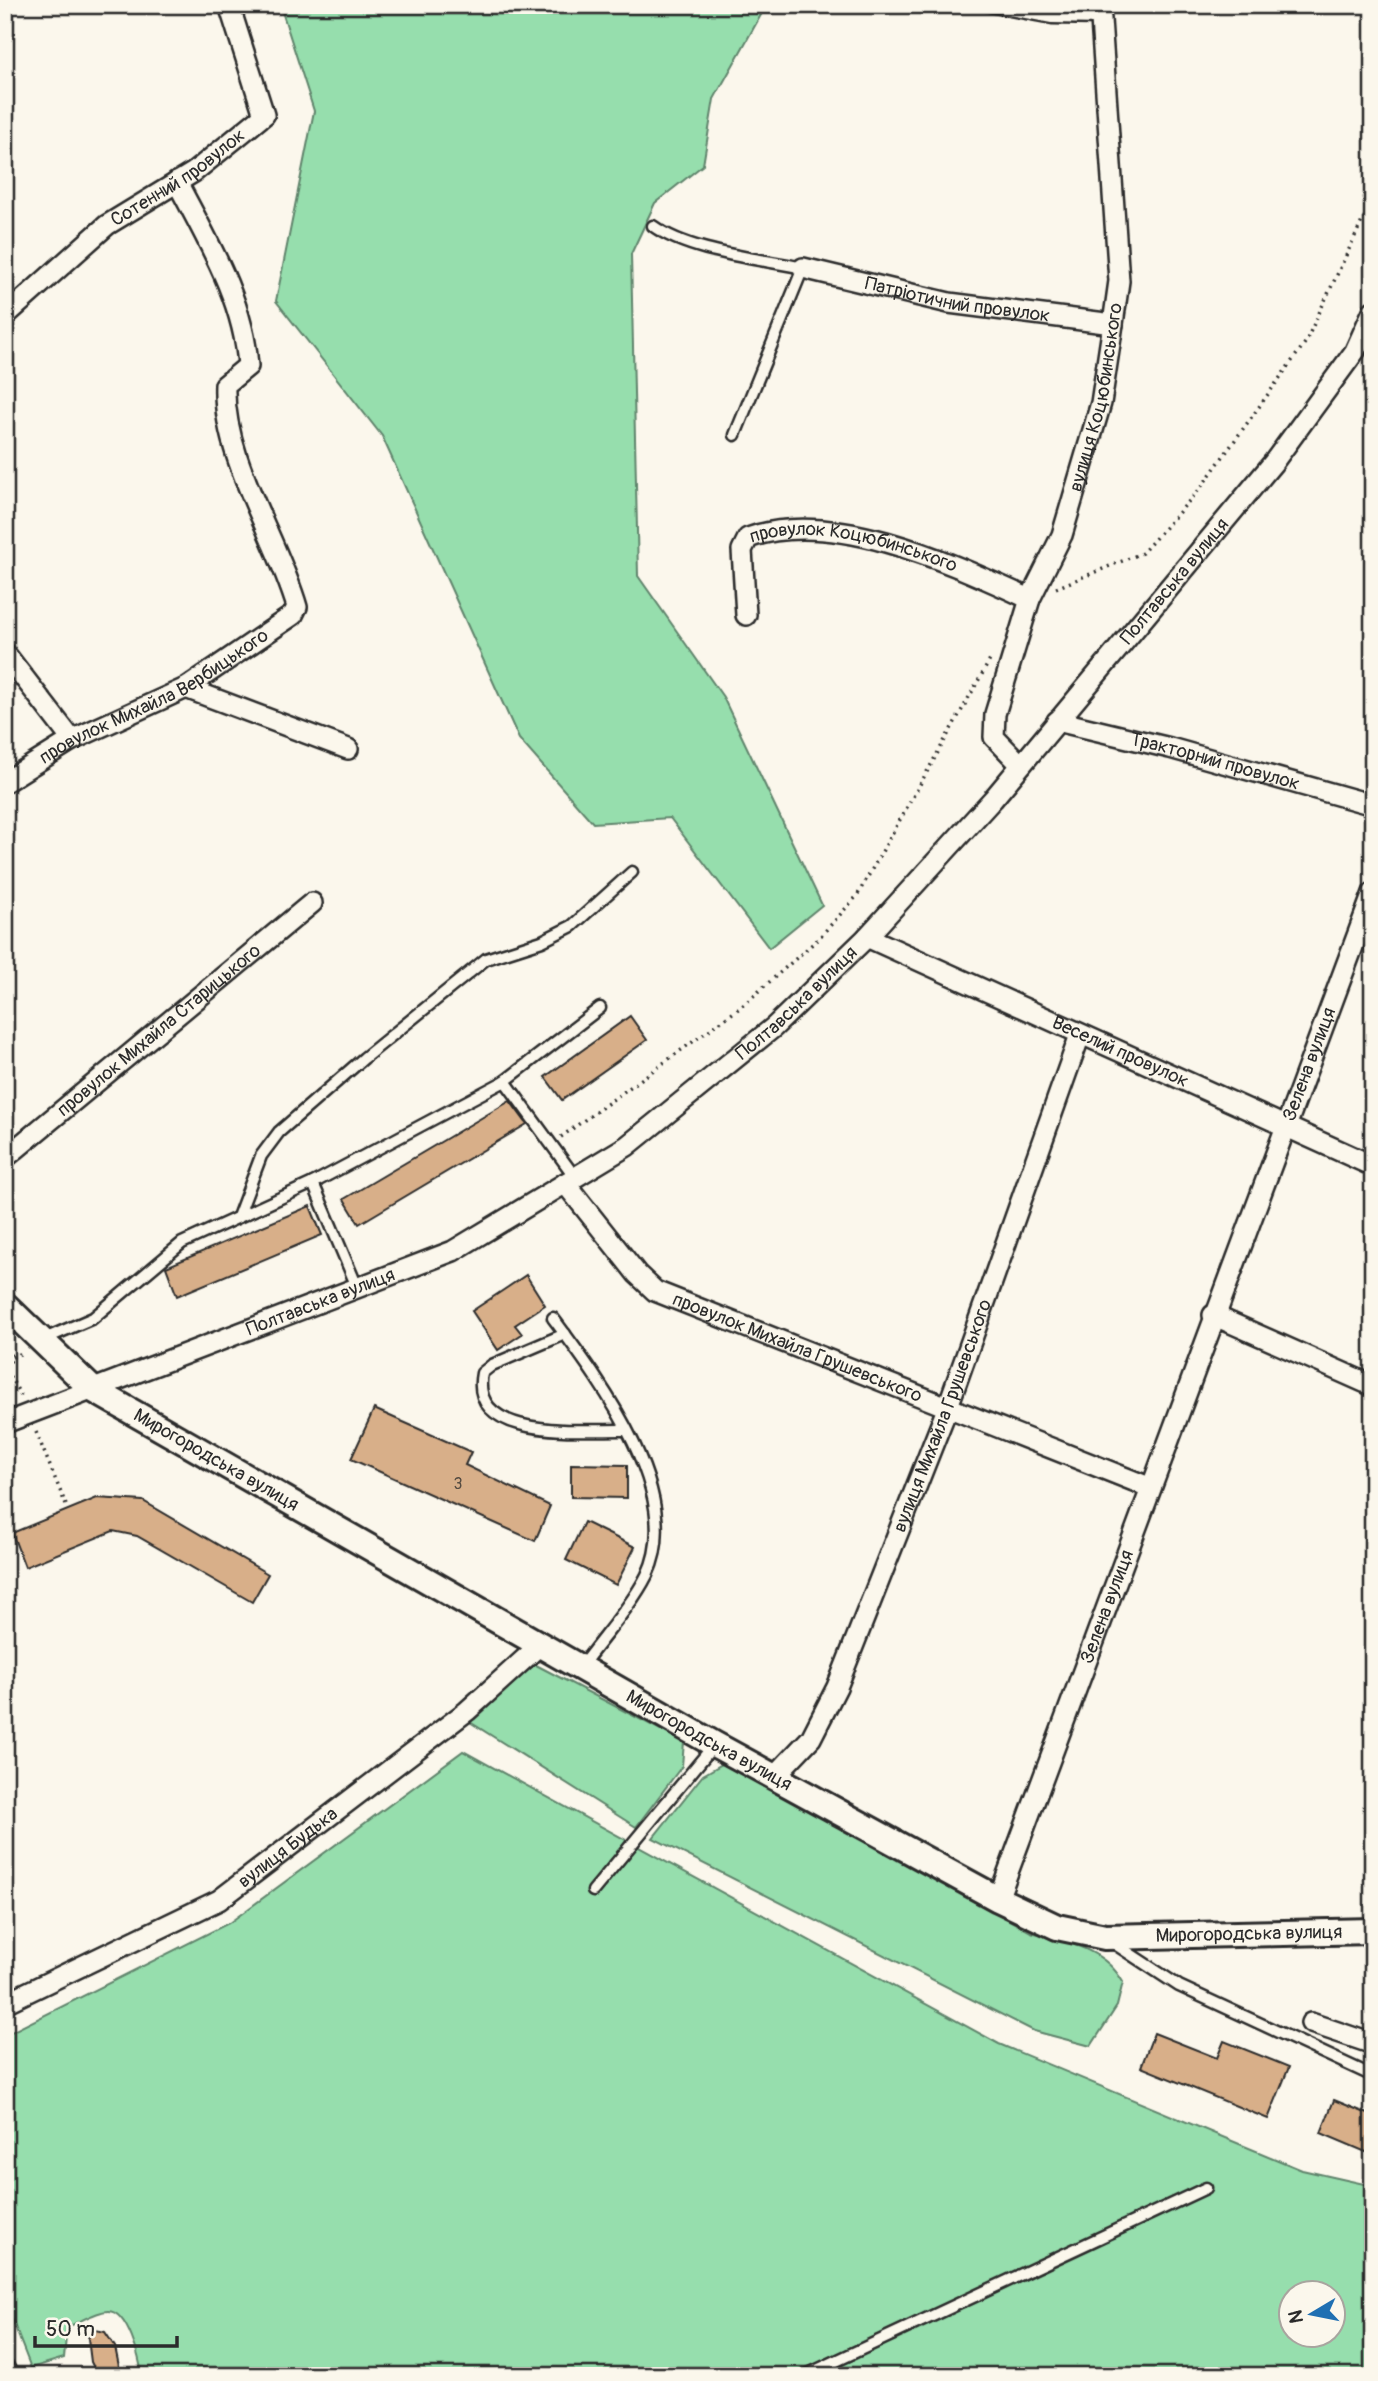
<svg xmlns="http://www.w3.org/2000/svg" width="1378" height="2381" viewBox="0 0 1378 2381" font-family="Pangolin,sans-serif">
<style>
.green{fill:#96dead;stroke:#60846c;stroke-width:2;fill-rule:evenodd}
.building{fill:#d8af89;stroke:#2b2b2b;stroke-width:2}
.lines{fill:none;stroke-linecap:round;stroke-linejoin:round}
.service-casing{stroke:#2b2b2b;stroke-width:15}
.minor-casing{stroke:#2b2b2b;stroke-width:24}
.tertiary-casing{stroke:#2b2b2b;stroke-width:30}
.path{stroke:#2b2b2b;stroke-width:3.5;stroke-dasharray:2 5;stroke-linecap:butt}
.service{stroke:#fbf7ec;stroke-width:10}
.minor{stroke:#fbf7ec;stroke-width:19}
.tertiary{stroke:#fbf7ec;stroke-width:24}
.labels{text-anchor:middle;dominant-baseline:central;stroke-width:6;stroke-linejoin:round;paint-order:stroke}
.number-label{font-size:16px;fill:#564c42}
.street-label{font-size:19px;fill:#2b2b2b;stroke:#fbf7ec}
</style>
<rect width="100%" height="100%" fill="#fbf7ec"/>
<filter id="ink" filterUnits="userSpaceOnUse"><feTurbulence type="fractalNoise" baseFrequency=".0143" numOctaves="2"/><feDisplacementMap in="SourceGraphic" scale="14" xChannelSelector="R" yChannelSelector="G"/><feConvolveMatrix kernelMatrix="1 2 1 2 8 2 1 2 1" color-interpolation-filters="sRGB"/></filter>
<g filter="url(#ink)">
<g class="green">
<polygon points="280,5 756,5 762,13 714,99 703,165 655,203 631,254 638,576 723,697 822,905 769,948 670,818 593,823 519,739 382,436 276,301 314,111"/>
<polygon points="536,1665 684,1742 682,1766 636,1827 470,1722 524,1668"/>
<path d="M463 1751 999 2044 1302 2170 1373 2186V2376H142C140 2360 128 2311 108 2311 96 2311 78 2323 67 2327L64 2358 31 2368 5 2301V2035L229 1923ZM1290 2294H1332V2336H1290Z"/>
<path d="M724 1763 1031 1932C1066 1942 1104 1948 1123 1982L1117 2006 1091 2046 1034 2031 653 1838 703 1775Z"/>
</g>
<g class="building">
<polygon points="630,1016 647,1040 562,1100 545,1077"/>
<polygon points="510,1101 527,1124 359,1224 344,1199"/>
<polygon points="310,1206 322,1235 177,1296 166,1267"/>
<polygon points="526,1275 545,1305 515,1325 522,1334 498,1350 472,1311"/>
<polygon points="374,1409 471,1452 465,1465 550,1506 535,1541 351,1459"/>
<polygon points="571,1464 627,1465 627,1498 571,1497"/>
<polygon points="97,1498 143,1501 268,1574 252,1602 137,1536 113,1531 25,1567 12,1533"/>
<polygon points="584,1522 635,1547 616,1585 566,1560"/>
<polygon points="1154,2033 1217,2058 1224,2041 1289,2067 1268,2119 1141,2067"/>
<polygon points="1334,2100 1373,2116 1373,2155 1321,2133"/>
<polygon points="95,2330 105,2332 115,2347 121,2376 98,2376 91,2362 88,2338"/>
</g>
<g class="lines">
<defs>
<g id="service">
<polyline points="989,6 1052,18 1100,19"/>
<path d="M653 226C691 253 757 258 803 268L735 435"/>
<polyline points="505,1081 600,1008"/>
<polyline points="313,1183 505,1081 575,1177"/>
<polyline points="238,1217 261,1156 279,1132 364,1058 486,959 542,941 572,926 632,872"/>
<path d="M553 1318C599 1380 686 1494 647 1575 632 1605 602 1638 581 1667"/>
<path d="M565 1334 492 1365 482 1373C468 1442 584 1429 626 1430"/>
<polyline points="42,1340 93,1318 182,1243 313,1183 358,1289"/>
<polyline points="593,1891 714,1745"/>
<polyline points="1112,1942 1179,1986 1373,2076"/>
<polyline points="804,2376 1206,2188"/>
</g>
<g id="minor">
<path id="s1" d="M803 268 949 303 1113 324"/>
<path id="s2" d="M5 316 107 225 194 172 264 115 229 5"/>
<path id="s3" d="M746 615 742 550 748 538C833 507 953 564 1030 599"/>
<polyline points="5,653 72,740"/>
<polyline points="186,688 348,749"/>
<path id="s4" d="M1057 721 1170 748 1373 805"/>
<path id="s5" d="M1021 765 994 737 995 714 1030 599 1062 535 1101 403 1113 324 1119 281 1100 5"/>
<path id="s6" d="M5 782 72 740 186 688 293 615 297 607C277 537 222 458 225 385L248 366C244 300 207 240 177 182"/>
<path id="s7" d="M867 937 1373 1166"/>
<path id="s8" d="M5 1158 312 903"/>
<path id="s9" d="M565 1183 637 1274 655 1291 1149 1487"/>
<polyline points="1213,1315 1373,1386"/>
<path id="s10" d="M5 1423 453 1251 627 1146 774 1027 867 937 993 799 1273 463 1355 351 1373 311"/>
<path id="s11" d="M774 1777 811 1738 837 1687 947 1409 1080 1035"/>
<path id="s12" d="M998 1899 1373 893"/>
<path id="s13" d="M5 2003 219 1900 467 1711 541 1644"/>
<polyline points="1311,2023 1373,2044"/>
<polyline points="5,2370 8,2376"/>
</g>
<g id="tertiary">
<path id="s14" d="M5 1305 92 1389 714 1744 998 1899 1057 1927 1105 1937 1373 1931"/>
</g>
</defs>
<use href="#service" class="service-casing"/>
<use href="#minor" class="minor-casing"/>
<use href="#tertiary" class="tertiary-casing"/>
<g class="path">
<polyline points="1056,588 1142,553 1199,490 1305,343 1373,198"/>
<polyline points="561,1137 741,1007 818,939 857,896 990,660"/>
<polyline points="5,1349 12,1357 7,1370"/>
<polyline points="12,1357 25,1352"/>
<polyline points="6,1370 21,1396"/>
<polyline points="36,1432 66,1505"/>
</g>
<use href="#service" class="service"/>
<use href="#minor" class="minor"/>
<use href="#tertiary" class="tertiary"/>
</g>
</g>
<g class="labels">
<g class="number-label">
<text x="458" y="1484">3</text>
</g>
<g class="street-label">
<text stroke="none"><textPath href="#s2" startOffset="222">Сотенний провулок</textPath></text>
<text stroke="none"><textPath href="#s1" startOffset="158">Патріотичний провулок</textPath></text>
<text stroke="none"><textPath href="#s5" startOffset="396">вулиця Коцюбинського</textPath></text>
<text stroke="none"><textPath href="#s3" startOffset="187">провулок Коцюбинського</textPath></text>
<text stroke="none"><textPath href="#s10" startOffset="1472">Полтавська вулиця</textPath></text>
<text stroke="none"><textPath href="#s6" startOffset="172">провулок Михайла Вербицького</textPath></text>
<text stroke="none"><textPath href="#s4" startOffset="163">Тракторний провулок</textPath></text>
<text stroke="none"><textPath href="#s10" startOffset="905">Полтавська вулиця</textPath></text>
<text stroke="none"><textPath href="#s8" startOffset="200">провулок Михайла Старицького</textPath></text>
<text stroke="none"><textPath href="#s7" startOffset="278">Веселий провулок</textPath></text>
<text stroke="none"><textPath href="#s12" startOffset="891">Зелена вулиця</textPath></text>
<text stroke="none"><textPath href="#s10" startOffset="338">Полтавська вулиця</textPath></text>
<text stroke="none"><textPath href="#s9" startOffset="294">провулок Михайла Грушевського</textPath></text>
<text stroke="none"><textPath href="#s11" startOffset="402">вулиця Михайла Грушевського</textPath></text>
<text stroke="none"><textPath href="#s14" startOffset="264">Мирогородська вулиця</textPath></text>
<text stroke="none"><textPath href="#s12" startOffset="312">Зелена вулиця</textPath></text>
<text stroke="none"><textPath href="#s14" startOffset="831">Мирогородська вулиця</textPath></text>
<text stroke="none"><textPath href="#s13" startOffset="324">вулиця Будька</textPath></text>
<text stroke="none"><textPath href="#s14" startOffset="1419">Мирогородська вулиця</textPath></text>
</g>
</g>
<rect width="1378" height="2381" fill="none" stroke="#fbf7ec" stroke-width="28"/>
<rect x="14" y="14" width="1350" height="2353" fill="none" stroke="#2b2b2b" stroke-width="2.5" filter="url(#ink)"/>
<g transform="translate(1312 2314) rotate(260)"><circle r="33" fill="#fbf7ec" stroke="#a8a59f" stroke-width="2"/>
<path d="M0-5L12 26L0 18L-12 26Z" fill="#1f6fb2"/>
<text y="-10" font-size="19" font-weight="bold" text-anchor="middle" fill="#2b2b2b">N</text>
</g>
<path d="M35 2336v10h142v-10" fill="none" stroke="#2b2b2b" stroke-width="3.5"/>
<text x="46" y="2336" font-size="21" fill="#2b2b2b" stroke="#fbf7ec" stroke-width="5" paint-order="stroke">50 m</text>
</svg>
